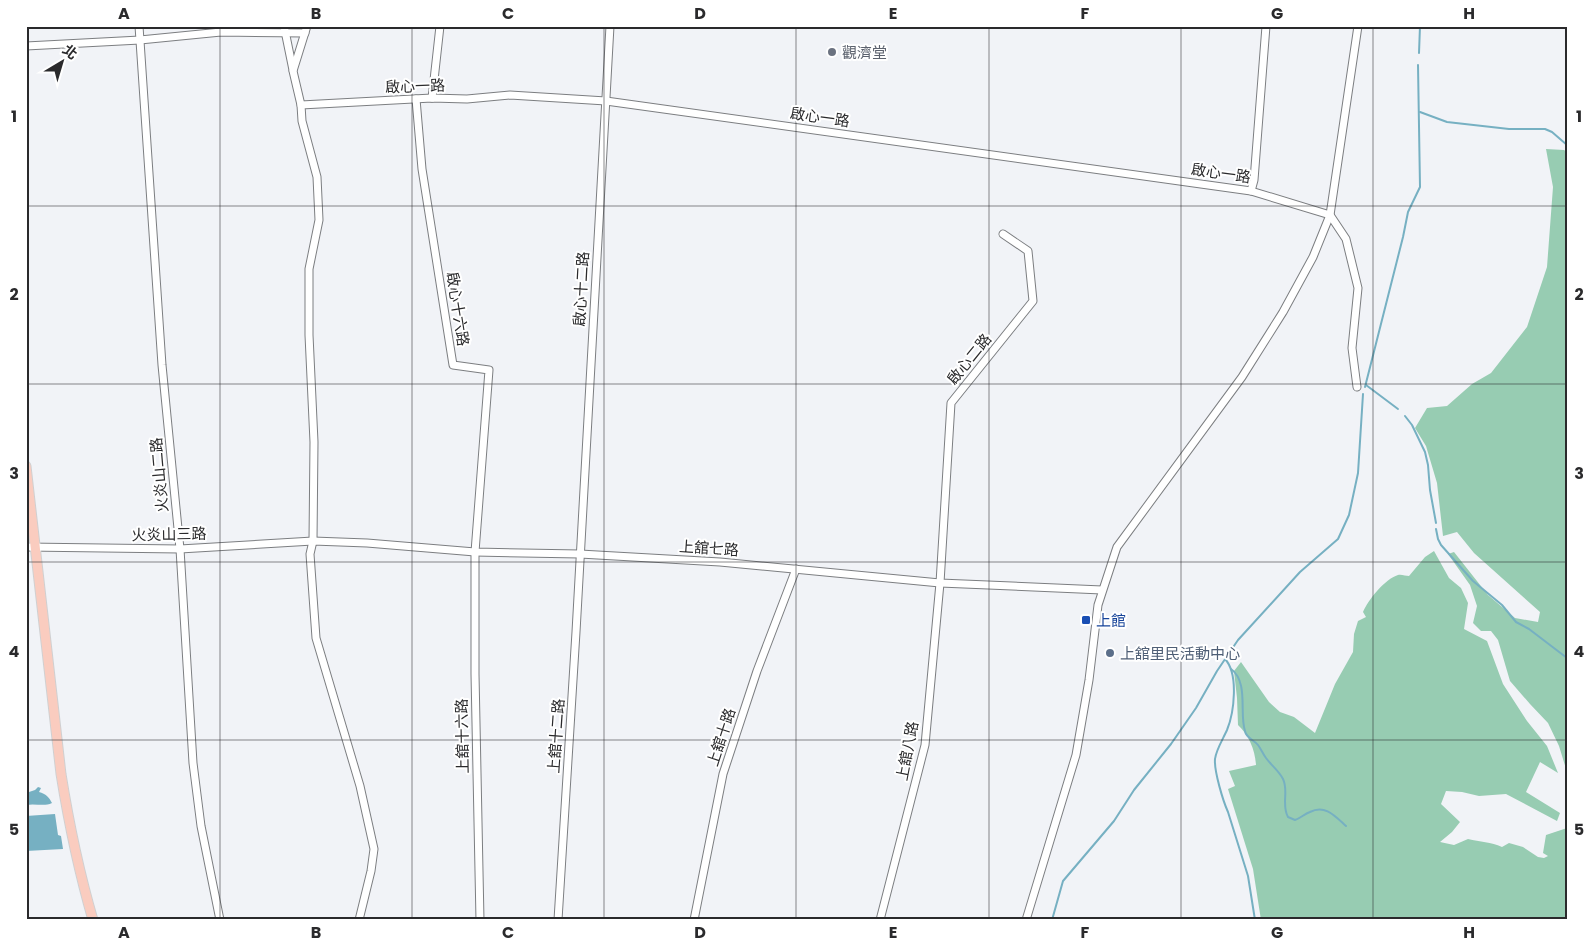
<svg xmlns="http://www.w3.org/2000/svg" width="1593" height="946" viewBox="0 0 1593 946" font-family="Poppins,'Noto Sans TC',sans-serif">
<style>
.forest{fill:#97ccb2}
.water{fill:#76b0c2}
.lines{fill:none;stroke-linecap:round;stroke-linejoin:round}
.stream{stroke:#76b0c2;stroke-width:2}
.minor-casing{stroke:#7c7e81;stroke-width:9}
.major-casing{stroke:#d0d0d1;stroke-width:11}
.minor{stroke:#fff;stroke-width:7}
.major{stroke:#faccbf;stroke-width:9}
.grid{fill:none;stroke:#2a2a2c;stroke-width:1;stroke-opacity:0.55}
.worship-dot{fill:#6b7280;stroke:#fff;stroke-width:2}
.transit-dot{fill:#1a4fb4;stroke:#fff;stroke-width:2}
.service-dot{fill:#5c6f8a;stroke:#fff;stroke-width:2}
.labels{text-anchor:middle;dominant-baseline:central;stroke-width:4;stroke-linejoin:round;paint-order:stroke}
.worship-label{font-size:15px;fill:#5b616d;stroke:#fff;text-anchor:start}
.street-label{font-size:15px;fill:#2a2a2c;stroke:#fff}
.transit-label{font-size:15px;fill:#164399;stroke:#fff;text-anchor:start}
.service-label{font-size:15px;fill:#4e5e75;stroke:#fff;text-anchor:start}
.neatline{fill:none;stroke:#2a2a2c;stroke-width:2}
.grid-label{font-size:16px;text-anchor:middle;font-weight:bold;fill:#2a2a2c}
</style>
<rect width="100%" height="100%" fill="#f1f3f7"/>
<g class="forest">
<polygon points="1546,149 1564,150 1567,152 1567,772 1559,746 1548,723 1530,704 1510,681 1498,640 1491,631 1481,631 1473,623 1477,606 1470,585 1448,554 1454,552 1488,595 1515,618 1538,622 1540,612 1474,553 1457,532 1443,536 1437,483 1426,446 1415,428 1427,408 1447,406 1472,384 1491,373 1527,327 1547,267 1553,187"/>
<path d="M1434 551 1449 578 1461 588 1468 603 1464 629 1487 641 1503 684 1527 721 1547 746 1558 773 1540 762 1526 792 1560 813 1557 821 1506 794 1479 796 1462 792 1446 791 1441 804 1460 822 1452 832 1440 842 1454 845 1468 839C1480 842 1491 842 1502 847L1509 843 1523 847 1538 857 1544 858 1548 856 1543 853 1546 835 1567 828V920H1261L1253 869 1228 789 1235 786 1229 771 1256 765C1255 750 1249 735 1238 725L1237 698 1234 671 1241 662 1269 702 1280 712 1294 717 1315 733 1335 684 1353 652 1354 634 1358 621 1366 617 1363 612C1368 600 1385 579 1398 575 1401 574 1406 576 1409 576L1425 557Z"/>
</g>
<g class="water">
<path d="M38 787 41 788 39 792C46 794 49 797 52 803 44 807 36 803 26 805V793L35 790Z"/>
<polygon points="55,814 58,835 61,836 63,849 26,851 26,816"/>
</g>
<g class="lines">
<g class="stream">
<polyline points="1419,53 1420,26"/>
<polyline points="1420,112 1447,122 1509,129 1545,129 1552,132 1567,145"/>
<polyline points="1366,385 1398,409"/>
<polyline points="1365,387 1403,237 1408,212 1420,187 1418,65"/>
<polyline points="1405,416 1412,425 1425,452 1428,465 1430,490 1436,523"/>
<polyline points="1436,529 1438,539 1441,545 1473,581 1502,605 1516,622 1529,629 1567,658"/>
<path d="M1225 659C1239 674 1234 713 1227 730 1223 739 1216 750 1215 759 1214 771 1223 801 1228 812L1248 876 1255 920"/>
<path d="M1231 669C1249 682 1239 714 1245 731 1246 738 1254 740 1258 745 1261 749 1263 754 1266 758 1271 765 1279 771 1283 779 1289 791 1281 805 1288 817L1295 820C1301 818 1304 814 1310 812 1325 804 1335 816 1346 826"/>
<polyline points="1052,920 1063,881 1114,821 1134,790 1171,744 1196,708 1217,671 1238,640 1300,572 1338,539 1349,515 1358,473 1363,394"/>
</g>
<defs>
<g id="minor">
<polyline points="139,26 162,365 180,549 193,763 201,826 220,920"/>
<polyline points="284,26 293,70"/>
<polyline points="307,26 293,71 301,105 302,121 317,177 319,220 309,269 309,335 314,442 313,541 310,554 316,638 360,786 374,849 371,871 359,920"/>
<polyline points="26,46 140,40 221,32 305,33"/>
<polyline points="432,98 440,26"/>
<polyline points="416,99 422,169 453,365 489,370 475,552 475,674 480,920"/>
<polyline points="301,105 432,98 467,99 510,95 606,101 1251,191 1330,215 1346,239 1358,288 1352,348 1357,387"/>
<polyline points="1251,191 1254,180 1266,26"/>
<polyline points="26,547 180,549 313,541 367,543 475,552 580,554 720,562 940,583 1102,590"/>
<polyline points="558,920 576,632 610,26"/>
<polyline points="694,920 723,774 757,671 796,569"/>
<polyline points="880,920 925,745 940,583 951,403 1033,301 1028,251 1003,234"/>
<polyline points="1026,920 1076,755 1089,680 1098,605 1115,553 1117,547 1242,377 1283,312 1313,257 1330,215 1358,26"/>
</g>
<path id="major" d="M26 466 61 774C69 824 79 872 93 920"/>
</defs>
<use href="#minor" class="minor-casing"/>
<use href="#major" class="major-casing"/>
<use href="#minor" class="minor"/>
<use href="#major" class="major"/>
</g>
<path class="grid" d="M220 26V920M412 26V920M604 26V920M796 26V920M989 26V920M1181 26V920M1373 26V920M26 206H1567M26 384H1567M26 562H1567M26 740H1567"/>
<circle class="worship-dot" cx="832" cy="52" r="5"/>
<rect class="transit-dot" x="1081" y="615" width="10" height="10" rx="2.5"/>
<circle class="service-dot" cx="1110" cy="653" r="5"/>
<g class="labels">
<g class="worship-label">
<text x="842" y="52">觀濟堂</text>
</g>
<g class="street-label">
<text transform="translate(415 86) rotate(-2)">啟心一路</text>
<text transform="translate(820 117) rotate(8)">啟心一路</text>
<text transform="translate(1221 173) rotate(8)">啟心一路</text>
<text transform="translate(581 289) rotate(-87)">啟心十二路</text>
<text transform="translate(458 309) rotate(81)">啟心十六路</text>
<text transform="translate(969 359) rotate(-51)">啟心二路</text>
<text transform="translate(159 475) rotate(-95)">火炎山二路</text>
<text transform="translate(169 534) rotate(-1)">火炎山三路</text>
<text transform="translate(709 548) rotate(4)">上舘七路</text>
<text transform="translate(462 736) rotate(-91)">上舘十六路</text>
<text transform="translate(556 736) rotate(-86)">上舘十二路</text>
<text transform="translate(721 737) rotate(-72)">上舘十路</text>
<text transform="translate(907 751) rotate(-79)">上舘八路</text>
</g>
<g class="transit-label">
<text x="1096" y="620">上館</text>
</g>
<g class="service-label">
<text x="1120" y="653">上舘里民活動中心</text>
</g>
</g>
<rect width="1593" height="946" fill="none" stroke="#ffffff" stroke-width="55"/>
<g transform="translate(62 62) rotate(38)" stroke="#ffffff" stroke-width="4" paint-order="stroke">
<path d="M0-4L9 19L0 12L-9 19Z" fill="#2a2a2c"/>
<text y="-8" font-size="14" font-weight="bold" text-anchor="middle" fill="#2a2a2c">北</text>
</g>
<rect x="28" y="28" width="1538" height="890" class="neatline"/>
<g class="grid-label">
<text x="124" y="19">A</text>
<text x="316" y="19">B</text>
<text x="508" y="19">C</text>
<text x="700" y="19">D</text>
<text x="893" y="19">E</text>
<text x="1085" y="19">F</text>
<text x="1277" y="19">G</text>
<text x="1469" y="19">H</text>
<text x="14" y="122">1</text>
<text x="1579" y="122">1</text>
<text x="14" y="300">2</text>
<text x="1579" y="300">2</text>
<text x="14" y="479">3</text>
<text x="1579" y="479">3</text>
<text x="14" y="657">4</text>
<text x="1579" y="657">4</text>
<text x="14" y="835">5</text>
<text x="1579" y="835">5</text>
<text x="124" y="938">A</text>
<text x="316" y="938">B</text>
<text x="508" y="938">C</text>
<text x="700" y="938">D</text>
<text x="893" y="938">E</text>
<text x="1085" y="938">F</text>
<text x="1277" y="938">G</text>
<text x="1469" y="938">H</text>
</g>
</svg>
